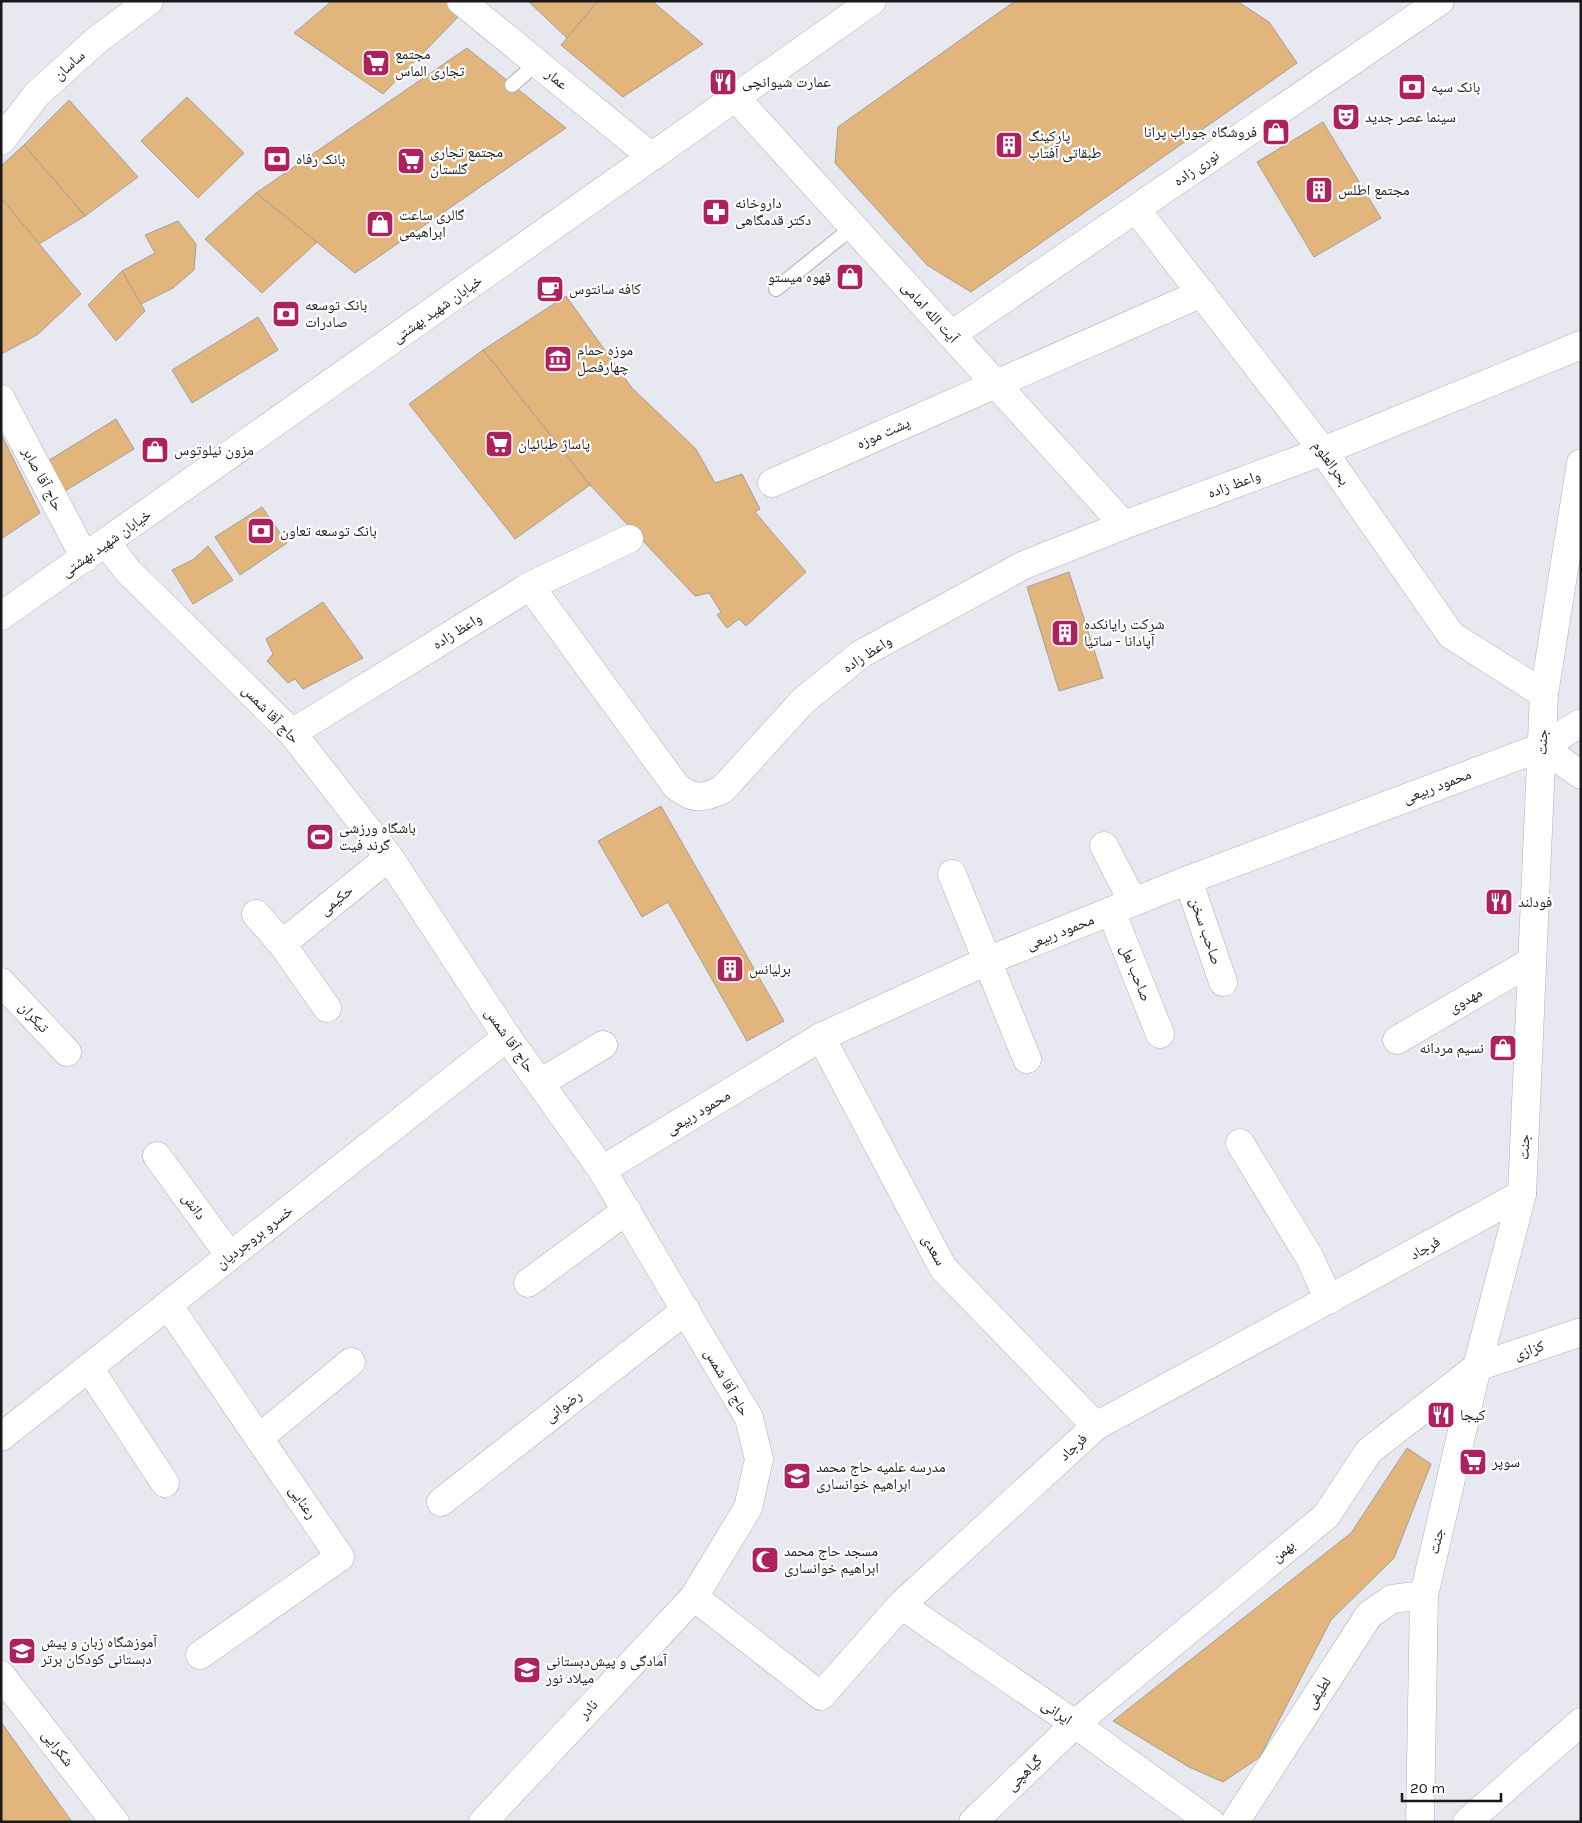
<svg xmlns="http://www.w3.org/2000/svg" width="1582" height="1823" viewBox="0 0 1582 1823" font-family="Karla,'Noto Naskh Arabic',sans-serif">
<style>
.building{fill:#e1b57b;stroke:#a49f99}
.lines{fill:none;stroke-linecap:round;stroke-linejoin:round}
.lane-casing{stroke:#afb0b7;stroke-width:16}
.street-casing{stroke:#afb0b7;stroke-width:29}
.secondary-casing{stroke:#afb0b7;stroke-width:29}
.lane{stroke:#fff;stroke-width:14}
.street{stroke:#fff;stroke-width:28}
.secondary{stroke:#fff;stroke-width:28}
.labels{text-anchor:middle;dominant-baseline:central;stroke-width:4.5;stroke-linejoin:round;paint-order:stroke}
.poi-label{font-size:15px;fill:#19191c;stroke:#fff;text-anchor:start}
.street-label{font-size:15px;fill:#19191c;stroke:#fff}
</style>
<rect width="100%" height="100%" fill="#e8e9f0"/>
<g class="building">
<polygon points="332,1 449,1 463,12 383,94 294,33"/>
<polygon points="528,1 598,1 567,38"/>
<polygon points="598,1 652,1 703,44 623,97 561,45"/>
<polygon points="1015,1 1237,1 1269,22 1297,63 971,292 927,265 835,163 838,127"/>
<polygon points="467,48 566,128 355,273 256,193"/>
<polygon points="187,97 244,153 198,198 141,141"/>
<polygon points="69,100 138,177 85,216 24,145"/>
<polygon points="1323,122 1381,218 1314,257 1257,162"/>
<polygon points="24,145 85,216 39,244 1,198 1,166"/>
<polygon points="256,193 317,242 262,293 205,239"/>
<polygon points="1,198 81,294 37,335 1,354"/>
<polygon points="178,221 196,244 194,270 173,288 141,304 122,271 155,253 145,235"/>
<polygon points="122,271 145,311 116,341 88,305"/>
<polygon points="566,296 632,388 696,449 715,483 742,474 760,509 755,512 806,572 746,626 739,619 727,628 717,615 721,612 709,593 695,596 590,485 483,350"/>
<polygon points="258,317 278,350 192,403 172,370"/>
<polygon points="483,350 590,485 515,539 409,404"/>
<polygon points="116,419 134,449 65,491 46,462"/>
<polygon points="1,434 40,513 1,539"/>
<polygon points="262,507 287,543 240,575 215,537"/>
<polygon points="208,546 233,580 193,604 172,570 194,559"/>
<polygon points="1069,572 1103,678 1059,691 1027,587"/>
<polygon points="323,602 363,658 303,689 295,679 288,683 267,661 273,654 266,639"/>
<polygon points="661,806 784,1021 747,1041 668,902 642,917 598,841"/>
<polygon points="1407,1448 1431,1464 1394,1558 1331,1620 1260,1757 1223,1782 1189,1767 1113,1721 1351,1533"/>
<polygon points="1,1722 72,1822 1,1822"/>
</g>
<g class="lines">
<defs>
<g id="lane">
<polyline points="512,85 537,63"/>
<polyline points="776,289 853,227"/>
</g>
<g id="street">
<polyline points="461,1 652,157"/>
<polyline points="736,98 1124,525"/>
<polyline points="1,141 37,94 97,40 149,1"/>
<polyline points="1136,209 1323,451 1451,635 1544,694"/>
<polyline points="951,335 1440,1"/>
<polyline points="1,399 85,558"/>
<polyline points="772,483 1202,293"/>
<polyline points="106,543 128,571 292,733 389,857 507,1037 602,1170 749,1418 759,1459 748,1508 694,1597 483,1822"/>
<polyline points="530,586 629,539"/>
<path d="M292 733 530 586 676 786C694 800 701 799 722 790L803 701 861 654 1024 565 1124 525 1323 451 1581 345"/>
<polyline points="1542,747 1581,775"/>
<polyline points="1104,846 1133,902"/>
<polyline points="952,874 1027,1059"/>
<polyline points="1188,880 1223,982"/>
<polyline points="1111,911 1160,1034"/>
<polyline points="256,914 282,944 327,1008"/>
<polyline points="282,944 389,857"/>
<polyline points="1,982 67,1052"/>
<polyline points="821,1037 943,1268 1096,1426"/>
<polyline points="1397,1040 1532,961"/>
<polyline points="540,1083 603,1045"/>
<polyline points="1240,1143 1310,1258 1329,1300"/>
<polyline points="157,1156 230,1256"/>
<polyline points="602,1170 821,1037 987,961 1188,880 1542,747 1581,723"/>
<polyline points="528,1283 627,1210"/>
<polyline points="168,1305 340,1557 200,1655"/>
<polyline points="89,1368 165,1483"/>
<polyline points="1,1437 507,1037"/>
<polyline points="259,1438 351,1362"/>
<polyline points="441,1502 686,1310"/>
<polyline points="694,1597 821,1696 901,1605 1096,1426 1522,1194"/>
<polyline points="901,1605 1075,1724 1210,1822"/>
<polyline points="973,1822 1075,1724 1326,1516 1369,1451 1477,1367 1581,1332"/>
<polyline points="1235,1822 1369,1615 1392,1599 1424,1595"/>
<polyline points="1467,1822 1581,1722"/>
</g>
<g id="secondary">
<polyline points="1,616 872,1"/>
<polyline points="1,1675 115,1822"/>
<polyline points="1420,1822 1424,1595 1477,1367 1522,1194 1544,694 1581,463"/>
</g>
</defs>
<use href="#lane" class="lane-casing"/>
<use href="#street" class="street-casing"/>
<use href="#secondary" class="secondary-casing"/>
<use href="#lane" class="lane"/>
<use href="#street" class="street"/>
<use href="#secondary" class="secondary"/>
</g>
<defs>
<symbol id="supermarket-square" viewBox="-11 -11 22 22"><rect x="-9" y="-9" width="18" height="18" rx="4" fill="#ad215f" stroke="#fff"/><path d="M-6-5.5h2.5l.6 2H6L4.5 2H-2.5L-4.4-4H-6ZM-1.5 3.2a1.3 1.3 0 1 0 .1 0ZM3 3.2a1.3 1.3 0 1 0 .1 0Z" fill="#fff"/></symbol>
<symbol id="restaurant-square" viewBox="-11 -11 22 22"><rect x="-9" y="-9" width="18" height="18" rx="4" fill="#ad215f" stroke="#fff"/><path d="M-5-6h1v4h1v-4h1v4h1v-4h1v5L-1.5 .5V6h-2V.5L-5-1ZM5-6V6H3V1.5H1.5Q1.5-4 5-6Z" fill="#fff"/></symbol>
<symbol id="bank-square" viewBox="-11 -11 22 22"><rect x="-9" y="-9" width="18" height="18" rx="4" fill="#ad215f" stroke="#fff"/><path d="M-6-4H6V4H-6ZM0-2.3a2.3 2.3 0 1 0 0 4.6a2.3 2.3 0 1 0 0-4.6Z" fill="#fff"/></symbol>
<symbol id="theatre-square" viewBox="-11 -11 22 22"><rect x="-9" y="-9" width="18" height="18" rx="4" fill="#ad215f" stroke="#fff"/><path d="M-5-5.5Q0-4 5-5.5V0Q5 5 0 6Q-5 5-5 0ZM-3.3-2.5H-1v1.5H-3.3ZM1-2.5H3.3v1.5H1ZM-2.8 1Q0 5.5 2.8 1Z" fill="#fff"/></symbol>
<symbol id="shop-square" viewBox="-11 -11 22 22"><rect x="-9" y="-9" width="18" height="18" rx="4" fill="#ad215f" stroke="#fff"/><path d="M-5-2.5h2.3a2.7 3.5 0 0 1 5.4 0H5L5.5 6h-11ZM-1.5-2.5h3a1.5 2.3 0 0 0-3 0Z" fill="#fff"/></symbol>
<symbol id="building-square" viewBox="-11 -11 22 22"><rect x="-9" y="-9" width="18" height="18" rx="4" fill="#ad215f" stroke="#fff"/><path d="M-4-6H4V6H1V3H-1V6H-4ZM-2.5-4.3h1.7v1.8h-1.7ZM.8-4.3h1.7v1.8H.8ZM-2.5-1h1.7V.8h-1.7ZM.8-1h1.7V.8H.8Z" fill="#fff"/></symbol>
<symbol id="pharmacy-square" viewBox="-11 -11 22 22"><rect x="-9" y="-9" width="18" height="18" rx="4" fill="#ad215f" stroke="#fff"/><path d="M-2-6h4v4h4v4h-4v4h-4v-4h-4v-4h4Z" fill="#fff"/></symbol>
<symbol id="cafe-square" viewBox="-11 -11 22 22"><rect x="-9" y="-9" width="18" height="18" rx="4" fill="#ad215f" stroke="#fff"/><path d="M-5.5-4.5H6V0H3Q3 3.5 0 3.5H-2.5Q-5.5 3.5-5.5 0ZM3-3.2v2h1.7v-2ZM-6 4.5H4V6H-6Z" fill="#fff"/></symbol>
<symbol id="museum-square" viewBox="-11 -11 22 22"><rect x="-9" y="-9" width="18" height="18" rx="4" fill="#ad215f" stroke="#fff"/><path d="M0-6L6-3V-2H-6V-3ZM-5-1h2V3h-2ZM-1-1h2V3h-2ZM3-1h2V3H3ZM-6 4H6V6H-6Z" fill="#fff"/></symbol>
<symbol id="stadium-square" viewBox="-11 -11 22 22"><rect x="-9" y="-9" width="18" height="18" rx="4" fill="#ad215f" stroke="#fff"/><path d="M0-5a6.5 5 0 1 0 0 10a6.5 5 0 1 0 0-10ZM-3.5-1.8h7v3.6h-7Z" fill="#fff"/></symbol>
<symbol id="school-square" viewBox="-11 -11 22 22"><rect x="-9" y="-9" width="18" height="18" rx="4" fill="#ad215f" stroke="#fff"/><path d="M0-5L7-2L0 1L-7-2ZM-4 1L0 2.5L4 1V4Q0 6-4 4Z" fill="#fff"/></symbol>
<symbol id="mosque-square" viewBox="-11 -11 22 22"><rect x="-9" y="-9" width="18" height="18" rx="4" fill="#ad215f" stroke="#fff"/><path d="M3.5-4.9A6 6 0 1 0 3.5 4.9A5 5 0 1 1 3.5-4.9Z" fill="#fff"/></symbol>
</defs>
<g fill-rule="evenodd">
<use href="#supermarket-square" x="360" y="47" width="32" height="32"/>
<use href="#restaurant-square" x="707" y="66" width="32" height="32"/>
<use href="#bank-square" x="1396" y="71" width="32" height="32"/>
<use href="#theatre-square" x="1330" y="101" width="32" height="32"/>
<use href="#shop-square" x="1260" y="116" width="32" height="32"/>
<use href="#building-square" x="993" y="129" width="32" height="32"/>
<use href="#bank-square" x="261" y="143" width="32" height="32"/>
<use href="#supermarket-square" x="395" y="145" width="32" height="32"/>
<use href="#building-square" x="1303" y="174" width="32" height="32"/>
<use href="#pharmacy-square" x="700" y="196" width="32" height="32"/>
<use href="#shop-square" x="364" y="208" width="32" height="32"/>
<use href="#shop-square" x="834" y="261" width="32" height="32"/>
<use href="#cafe-square" x="534" y="273" width="32" height="32"/>
<use href="#bank-square" x="270" y="298" width="32" height="32"/>
<use href="#museum-square" x="542" y="343" width="32" height="32"/>
<use href="#supermarket-square" x="483" y="428" width="32" height="32"/>
<use href="#shop-square" x="139" y="434" width="32" height="32"/>
<use href="#bank-square" x="245" y="515" width="32" height="32"/>
<use href="#building-square" x="1049" y="617" width="32" height="32"/>
<use href="#stadium-square" x="304" y="821" width="32" height="32"/>
<use href="#restaurant-square" x="1483" y="886" width="32" height="32"/>
<use href="#building-square" x="714" y="953" width="32" height="32"/>
<use href="#shop-square" x="1487" y="1032" width="32" height="32"/>
<use href="#restaurant-square" x="1425" y="1399" width="32" height="32"/>
<use href="#supermarket-square" x="1457" y="1446" width="32" height="32"/>
<use href="#school-square" x="781" y="1460" width="32" height="32"/>
<use href="#mosque-square" x="749" y="1544" width="32" height="32"/>
<use href="#school-square" x="6" y="1635" width="32" height="32"/>
<use href="#school-square" x="511" y="1654" width="32" height="32"/>
</g>
<g class="labels">
<g class="poi-label">
<text x="395" y="54">مجتمع<tspan x="395" dy="17">تجاری الماس</tspan></text>
<text x="742" y="82">عمارت شیوانچی</text>
<text x="1431" y="87">بانک سپه</text>
<text x="1365" y="117">سینما عصر جدید</text>
<text x="1257" y="132" text-anchor="end">فروشگاه جوراب پرانا</text>
<text x="1028" y="136">پارکینگ<tspan x="1028" dy="17">طبقاتی آفتاب</tspan></text>
<text x="430" y="152">مجتمع تجاری<tspan x="430" dy="17">گلستان</tspan></text>
<text x="296" y="159">بانک رفاه</text>
<text x="1338" y="190">مجتمع اطلس</text>
<text x="735" y="203">داروخانه<tspan x="735" dy="17">دکتر قدمگاهی</tspan></text>
<text x="399" y="215">گالری ساعت<tspan x="399" dy="17">ابراهیمی</tspan></text>
<text x="831" y="277" text-anchor="end">قهوه میستو</text>
<text x="569" y="289">کافه سانتوس</text>
<text x="305" y="305">بانک توسعه<tspan x="305" dy="17">صادرات</tspan></text>
<text x="577" y="350">موزه حمام<tspan x="577" dy="17">چهارفصل</tspan></text>
<text x="518" y="444">پاساژ طبائیان</text>
<text x="174" y="450">مزون نیلوتوس</text>
<text x="280" y="531">بانک توسعه تعاون</text>
<text x="1084" y="624">شرکت رایانکده<tspan x="1084" dy="17">آپادانا - ساتیا</tspan></text>
<text x="339" y="828">باشگاه ورزشی<tspan x="339" dy="17">گرند فیت</tspan></text>
<text x="1518" y="902">فودلند</text>
<text x="749" y="969">برلیانس</text>
<text x="1484" y="1048" text-anchor="end">نسیم مردانه</text>
<text x="1460" y="1415">کیجا</text>
<text x="1492" y="1462">سوپر</text>
<text x="816" y="1467">مدرسه علمیه حاج محمد<tspan x="816" dy="17">ابراهیم خوانساری</tspan></text>
<text x="784" y="1551">مسجد حاج محمد<tspan x="784" dy="17">ابراهیم خوانساری</tspan></text>
<text x="41" y="1642">آموزشگاه زبان و پیش<tspan x="41" dy="17">دبستانی کودکان برتر</tspan></text>
<text x="546" y="1661">آمادگی و پیش‌دبستانی<tspan x="546" dy="17">میلاد نور</tspan></text>
</g>
<g class="street-label">
<text transform="translate(69 65) rotate(-42)">ساسان</text>
<text transform="translate(557 79) rotate(39)">عمار</text>
<text transform="translate(1196 168) rotate(-34)">نوری زاده</text>
<text transform="translate(437 309) rotate(-35)">خیابان شهید بهشتی</text>
<text transform="translate(930 312) rotate(48)">آیت الله امامی</text>
<text transform="translate(883 433) rotate(-24)">پشت موزه</text>
<text transform="translate(1331 463) rotate(54)">بحرالعلوم</text>
<text transform="translate(43 479) rotate(62)">حاج آقا صابر</text>
<text transform="translate(1234 484) rotate(-20)">واعظ زاده</text>
<text transform="translate(106 543) rotate(-35)">خیابان شهید بهشتی</text>
<text transform="translate(457 631) rotate(-32)">واعظ زاده</text>
<text transform="translate(867 654) rotate(-33)">واعظ زاده</text>
<text transform="translate(271 714) rotate(46)">حاج آقا شمس</text>
<text transform="translate(1542 742) rotate(-88)">جنت</text>
<text transform="translate(1437 786) rotate(-21)">محمود ربیعی</text>
<text transform="translate(336 900) rotate(-39)">حکیمی</text>
<text transform="translate(1206 931) rotate(71)">صاحب سخن</text>
<text transform="translate(1060 932) rotate(-22)">محمود ربیعی</text>
<text transform="translate(1136 973) rotate(68)">صاحب لعل</text>
<text transform="translate(1465 1000) rotate(-30)">مهدوی</text>
<text transform="translate(34 1017) rotate(47)">تیکران</text>
<text transform="translate(510 1040) rotate(55)">حاج آقا شمس</text>
<text transform="translate(698 1112) rotate(-31)">محمود ربیعی</text>
<text transform="translate(1524 1147) rotate(-88)">جنت</text>
<text transform="translate(194 1206) rotate(54)">دانش</text>
<text transform="translate(254 1237) rotate(-38)">خسرو بروجردیان</text>
<text transform="translate(1425 1248) rotate(-29)">فرجاد</text>
<text transform="translate(934 1250) rotate(61)">سعدی</text>
<text transform="translate(1529 1350) rotate(-19)">کزازی</text>
<text transform="translate(727 1382) rotate(60)">حاج آقا شمس</text>
<text transform="translate(563 1406) rotate(-38)">رضوانی</text>
<text transform="translate(1073 1447) rotate(-43)">فرجاد</text>
<text transform="translate(303 1502) rotate(56)">رعنایی</text>
<text transform="translate(1436 1541) rotate(-77)">جنت</text>
<text transform="translate(1283 1551) rotate(-40)">بهمن</text>
<text transform="translate(1318 1693) rotate(-57)">لطیفی</text>
<text transform="translate(588 1709) rotate(-47)">نادر</text>
<text transform="translate(1057 1712) rotate(34)">ایرانی</text>
<text transform="translate(58 1748) rotate(52)">شکرایی</text>
<text transform="translate(1024 1773) rotate(-44)">گیاهچی</text>
</g>
</g>
<rect width="1582" height="1823" fill="none" stroke="#19191c" stroke-width="5"/>
<path d="M1402 1793v8h99v-8" fill="none" stroke="#19191c" stroke-width="2.5"/>
<text x="1410" y="1793" font-size="15" fill="#19191c" stroke="#ffffff" stroke-width="4" paint-order="stroke">20 m</text>
</svg>
